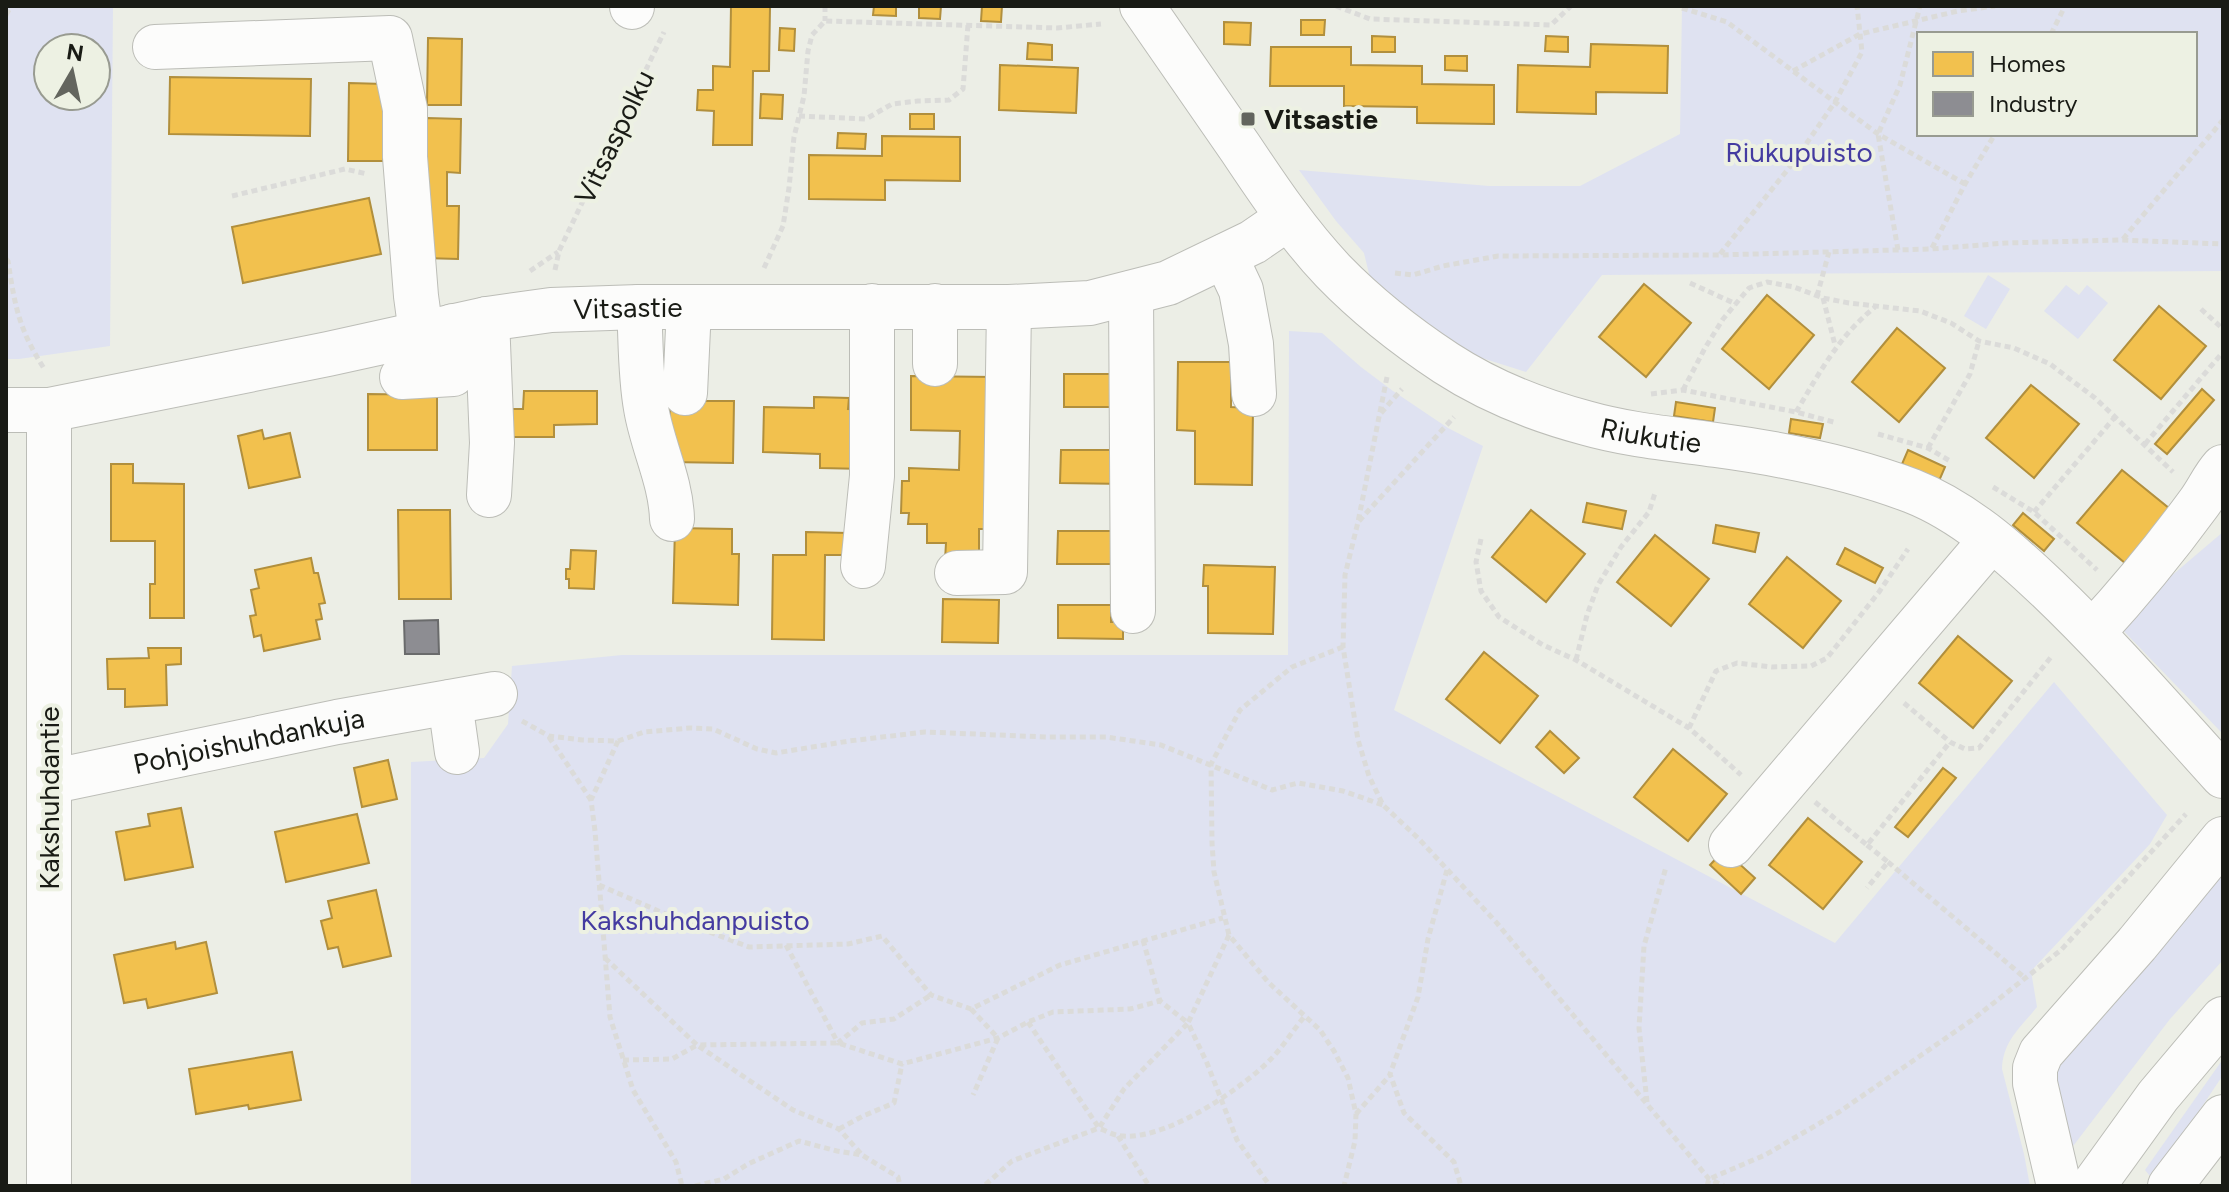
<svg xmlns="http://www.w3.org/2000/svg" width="2229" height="1192" viewBox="0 0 2229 1192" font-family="Figtree,sans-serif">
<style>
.green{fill:#dfe2f1;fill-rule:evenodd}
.homes{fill:#f2c14e;stroke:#b18f3d;stroke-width:2}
.industry{fill:#8d8d92;stroke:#6a6b6c;stroke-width:2}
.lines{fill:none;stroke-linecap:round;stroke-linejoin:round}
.minor-casing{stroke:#bcbdb7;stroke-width:46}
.major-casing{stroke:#bcbdb7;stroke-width:46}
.path{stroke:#dbdbd9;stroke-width:5;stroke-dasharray:6 4;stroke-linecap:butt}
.minor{stroke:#fcfcfb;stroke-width:44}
.major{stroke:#fcfcfb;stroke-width:44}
.poi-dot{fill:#63655e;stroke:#edf1e3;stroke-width:3}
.labels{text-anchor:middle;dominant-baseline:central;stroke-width:8;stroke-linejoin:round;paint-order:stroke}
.poi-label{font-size:28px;font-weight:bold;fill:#191b15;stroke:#edf1e3;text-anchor:start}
.street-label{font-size:28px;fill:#191b15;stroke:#edf1e3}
.park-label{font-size:28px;fill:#443ba1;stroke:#edf1e3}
</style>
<rect width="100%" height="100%" fill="#eceee6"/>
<g class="green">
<path d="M6 6H113L110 346 19 359H6ZM96 48V96H48V48Z"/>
<path d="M1682 6H2223V271L1602 275 1526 372 1466 353 1371 282 1364 253 1336 221 1299 170 1489 186H1580L1680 134ZM1919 34H2195V134H1919Z"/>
<polygon points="1988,275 2010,289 1986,329 1964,316"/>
<polygon points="2066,285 2079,295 2087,285 2108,303 2078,339 2044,311"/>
<path d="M1289 331 1322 333 1361 367 1393 391 1448 428 1483 446 1394 710 1835 943 2054 682 2167 815 2150 844 2031 971 2037 1007C2020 1028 2003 1041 2002 1069L2024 1154 2030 1186H411V762L484 758 508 724 512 666 622 655H1288Z"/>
<polygon points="2223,532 2223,734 2116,623"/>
<polygon points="2223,866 2223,960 2170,1019 2067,1154 2053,1101 2058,1061"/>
<polygon points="2223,1059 2223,1075 2171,1153 2157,1172 2150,1176 2145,1170"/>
</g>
<g class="homes">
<polygon points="731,6 770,6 769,71 753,71 752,145 713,145 714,111 697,110 698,90 713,90 713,66 730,67"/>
<polygon points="874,6 896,6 896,16 873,15"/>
<polygon points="919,6 941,6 940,19 919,18"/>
<polygon points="982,6 1002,6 1001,22 981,21"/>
<polygon points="1301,20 1325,20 1324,35 1301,35"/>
<polygon points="1224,22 1251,23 1250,45 1224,44"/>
<polygon points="780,28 795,29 794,51 779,50"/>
<polygon points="1372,36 1395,37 1395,52 1372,52"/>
<polygon points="1546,36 1568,37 1568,52 1545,51"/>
<polygon points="428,38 462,39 461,105 427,105"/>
<polygon points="1028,43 1052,45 1052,60 1027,59"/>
<polygon points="1591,44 1668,46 1667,93 1596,92 1596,114 1517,112 1518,65 1590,67"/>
<polygon points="1271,47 1351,47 1351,65 1422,66 1422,84 1494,85 1494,124 1417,123 1417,107 1344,106 1344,86 1270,86"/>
<polygon points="1445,56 1467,56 1467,71 1445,70"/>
<polygon points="1000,65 1078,68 1076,113 999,110"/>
<polygon points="170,77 311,79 310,136 169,134"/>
<polygon points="349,83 384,84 383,161 348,161"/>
<polygon points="761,94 783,95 782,119 760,118"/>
<rect x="910" y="114" width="24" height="15"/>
<polygon points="427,118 461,119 460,173 447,172 447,206 459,206 458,259 424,258"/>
<polygon points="838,133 866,134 865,149 837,148"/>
<polygon points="882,136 960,137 960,181 885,180 885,200 809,199 809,155 882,156"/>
<polygon points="369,198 381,254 243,283 232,227"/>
<polygon points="1644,284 1691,323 1646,377 1599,337"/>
<polygon points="1767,295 1814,335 1769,389 1722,349"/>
<polygon points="2159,306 2206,346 2161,399 2114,360"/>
<polygon points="1897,328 1945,368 1899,422 1852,382"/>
<polygon points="1178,362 1231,362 1231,407 1253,408 1252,485 1195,484 1195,431 1177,430"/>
<polygon points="1064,374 1118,374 1130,407 1064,407"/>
<polygon points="911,376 994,377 991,529 979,529 979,561 945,560 946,543 927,543 927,524 908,524 909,513 901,513 902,481 909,481 909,468 959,470 960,431 911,430"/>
<polygon points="2031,385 2079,424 2034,478 1986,438"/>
<polygon points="2202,389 2214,400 2167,454 2155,444"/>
<polygon points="524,391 597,391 597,424 554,425 554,437 508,437 508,409 523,409"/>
<polygon points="368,394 437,395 437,450 368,450"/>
<polygon points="814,397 849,398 848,409 867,410 865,469 820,468 820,454 763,452 764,407 814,408"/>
<polygon points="670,401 734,401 733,463 669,462"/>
<polygon points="1676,402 1715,408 1713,422 1674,416"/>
<polygon points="1791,419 1823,424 1820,438 1789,433"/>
<polygon points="262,430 264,439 290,433 300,477 249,488 238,436"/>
<polygon points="1061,450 1114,450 1126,484 1060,483"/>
<polygon points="1908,450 1945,467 1939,481 1902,464"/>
<polygon points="111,464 133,464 133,483 184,484 184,618 150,618 150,584 155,584 155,541 111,541"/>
<polygon points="2122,470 2170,509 2125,563 2077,523"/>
<polygon points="1587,503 1626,511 1622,529 1583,522"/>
<polygon points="398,510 450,510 451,599 399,599"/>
<polygon points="1531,510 1585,554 1546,602 1492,557"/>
<polygon points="2023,513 2054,539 2044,551 2013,525"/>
<polygon points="1716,525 1759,533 1755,552 1713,543"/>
<polygon points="675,528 732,529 732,554 739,554 738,605 673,603"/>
<polygon points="1058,531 1111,531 1123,564 1057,564"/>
<polygon points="806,532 848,533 847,555 825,555 824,640 772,639 773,555 806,555"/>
<polygon points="1655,535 1709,579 1671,626 1617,582"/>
<polygon points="1845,548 1883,568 1875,583 1837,564"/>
<polygon points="571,550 596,551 594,589 569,588 569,579 566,579 566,569 570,569"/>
<polygon points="1787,557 1841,601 1803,648 1749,604"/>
<polygon points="311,558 314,573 318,573 325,603 319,604 322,619 316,620 320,639 264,651 261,635 254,637 250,616 256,615 251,590 259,588 255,570"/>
<polygon points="1204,565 1275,567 1273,634 1208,633 1208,586 1203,586"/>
<polygon points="943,599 999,600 998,643 942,642"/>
<polygon points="1058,605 1111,605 1111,622 1123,622 1123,639 1058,638"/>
<polygon points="1958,636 2012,681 1973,728 1919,683"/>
<polygon points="148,648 181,648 181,664 166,665 167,705 125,707 125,689 108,689 107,659 149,658"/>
<polygon points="1484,652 1538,696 1500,743 1446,699"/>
<polygon points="1550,731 1579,758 1564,773 1536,747"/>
<polygon points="1673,749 1727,794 1688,841 1634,797"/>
<polygon points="388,760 397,799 362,807 354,768"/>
<polygon points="1943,768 1956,778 1908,837 1895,827"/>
<polygon points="181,808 193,867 125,880 116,832 150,826 148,814"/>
<polygon points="357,814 369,863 286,882 275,832"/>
<polygon points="1808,818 1862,862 1823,909 1769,865"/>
<polygon points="1724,850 1755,878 1741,894 1710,865"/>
<polygon points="376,890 391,956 343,967 338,947 328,949 321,921 332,918 328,901"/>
<polygon points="175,942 176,949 206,942 217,993 148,1008 146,999 124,1003 114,955"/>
<polygon points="292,1052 301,1100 249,1109 248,1105 196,1114 189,1069"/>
</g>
<polygon class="industry" points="438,620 439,654 405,654 404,621"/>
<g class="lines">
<defs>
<g id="minor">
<path id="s1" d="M1142 6C1175 54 1208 102 1241 149 1269 191 1298 234 1333 271 1367 306 1405 336 1446 363 1489 391 1537 410 1586 423 1628 435 1673 439 1716 445 1783 454 1849 467 1912 491 1963 511 2008 551 2047 588 2109 647 2165 712 2223 776"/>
<polyline points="632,7 632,6"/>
<polyline points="155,47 390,38 405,109 405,157 416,296 421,333"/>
<polyline points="1225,256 1241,290 1251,344 1254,394"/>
<polyline points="1131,293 1133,611"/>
<path d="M639 307C641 340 640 375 646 408 652 445 671 481 672 519"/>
<polyline points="487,319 492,443 489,495"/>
<polyline points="935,364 935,306"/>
<polyline points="402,377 453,374 453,326"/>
<polyline points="685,393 689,307"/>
<path id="s2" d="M6 410H49L328 354 487 319 551 310 639 307H1009L1090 303 1168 283 1253 242 1288 218"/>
<polyline points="863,566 872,476 872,306"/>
<polyline points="957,573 1005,572 1009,307"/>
<path d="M2093 632C2131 591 2166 548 2199 503 2208 491 2213 478 2223 467"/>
<polyline points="450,702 457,752"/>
<path id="s3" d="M49 782 337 722 495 694"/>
<polyline points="1731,845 1991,540"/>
<polyline points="49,1186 49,410"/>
<polyline points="2059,1186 2035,1083 2035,1068 2041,1053 2137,944 2223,839"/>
</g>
<g id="major">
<polyline points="2093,1186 2158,1096 2223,1019"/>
<polyline points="2170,1186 2223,1117"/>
</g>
</defs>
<use href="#minor" class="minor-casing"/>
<use href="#major" class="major-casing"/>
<g class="path">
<polyline points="825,6 825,21"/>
<polyline points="1336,6 1370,19 1551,25 1571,6"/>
<polyline points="1682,8 1727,22 1878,134 1965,184"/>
<polyline points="6,15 11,6"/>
<polyline points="2051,34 2065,6"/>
<polyline points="1793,71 1860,34 1958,11 1995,6"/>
<polyline points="799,116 866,119 892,104 918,101 949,100 963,89 968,25"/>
<polyline points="232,196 345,169 367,174"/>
<polyline points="2123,239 2223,120"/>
<polyline points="1932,248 1965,184 1995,134"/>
<polyline points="1898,250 1878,134 1900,85 1920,6"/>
<polyline points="1720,254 1793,163 1835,102 1862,52 1857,6"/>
<path d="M6 259 8 261C15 307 19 330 45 370"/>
<polyline points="764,268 783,226 789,188 794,137 804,96 808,51 812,35 825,21 1057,28 1101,24"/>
<polyline points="555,270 559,251 664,32"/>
<polyline points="530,271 558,252"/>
<polyline points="1395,273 1413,275 1443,266 1498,256 1719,255 1931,249 2006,243 2122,240 2223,244"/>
<polyline points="1690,283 1736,304"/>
<polyline points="1817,296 1829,252"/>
<polyline points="1823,298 1835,345"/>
<polyline points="2201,309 2223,329"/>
<polyline points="1387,377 1358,522 1345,575 1343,647 1358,740 1369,776 1383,805 1419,839 1496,922 1709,1179 1724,1186"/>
<polyline points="1683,390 1705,348 1723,319 1749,288 1767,282 1794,287 1823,298 1849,303 1920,311 1951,323 1979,341 2014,348 2050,364 2095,398 2173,472"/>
<polyline points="1651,394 1683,390 1796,412 1837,423"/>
<path d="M1796 412C1820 372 1838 337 1875 307"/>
<polyline points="1381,413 1402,389"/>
<polyline points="1878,434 1928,448 1950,461"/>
<polyline points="2145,444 2223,352"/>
<polyline points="1928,448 1970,374 1979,341"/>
<polyline points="1993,487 2034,512 2097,570"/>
<polyline points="2034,512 2115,417"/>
<polyline points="1359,521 1454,417"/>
<polyline points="1481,539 1476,562 1481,591 1499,617 1543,645 1576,660 1689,728 1741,775"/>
<polyline points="1343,647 1292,667 1240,710 1211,764 1212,843 1214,872 1229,935 1268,982 1320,1030 1334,1051 1348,1078 1356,1114 1355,1141 1344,1186"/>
<polyline points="1576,660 1587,615 1598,585 1621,547 1649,512 1655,493"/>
<polyline points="1904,703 1950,742 1965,749 1979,748 2051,657"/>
<polyline points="522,721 549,736 582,740 618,741 644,732 690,728 713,729 757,749 776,753 849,741 925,732 1046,737 1106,737 1161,745 1272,790 1298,783 1343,791 1383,805"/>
<polyline points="1689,728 1716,671 1737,663 1772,667 1811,666 1827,658 1879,592 1908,549"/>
<polyline points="549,737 591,800"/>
<polyline points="618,741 591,800 595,831 610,1017 633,1090 676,1162 682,1186"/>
<polyline points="1815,802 1867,845 1950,742"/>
<polyline points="1867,845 1888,862 1867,888"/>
<polyline points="1888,862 2025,978"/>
<polyline points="1447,870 1428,939 1418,997 1390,1074 1404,1113 1454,1162 1461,1186"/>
<polyline points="599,885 686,923 749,947 848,944 882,936 931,995 971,1009 1060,965 1223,918"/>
<polyline points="1229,935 1188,1023 1207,1063 1237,1140 1270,1186"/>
<polyline points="1143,940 1160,1001"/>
<polyline points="786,945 838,1043 862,1023 894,1019 931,995"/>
<polyline points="605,958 697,1045 838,1043 902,1064 998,1038 1028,1022 1053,1012 1130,1009 1160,1001 1188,1023 1124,1089 1099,1128 1012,1161 984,1186"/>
<polyline points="971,1009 998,1038 973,1095"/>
<path d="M1028 1022 1099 1128C1104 1130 1111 1134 1116 1135 1160 1145 1240 1090 1270 1060 1283 1047 1293 1030 1305 1016"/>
<polyline points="623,1060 672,1059 697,1045 793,1110 839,1129 862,1155"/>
<polyline points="1647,1102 1639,1028 1644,946 1666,867"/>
<polyline points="1356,1114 1390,1075"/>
<polyline points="839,1129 863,1116 894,1103 902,1064"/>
<polyline points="1118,1136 1149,1186"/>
<polyline points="695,1186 724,1179 748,1164 799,1141 837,1151 862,1155 898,1177 900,1186"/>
<polyline points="1707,1186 1709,1179 1765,1155 1839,1112 1972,1020 2061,950 2186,814"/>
</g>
<use href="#minor" class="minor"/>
<use href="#major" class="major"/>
</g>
<rect class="poi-dot" x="1240" y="111" width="16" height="16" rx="4"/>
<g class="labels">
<g class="poi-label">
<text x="1264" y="119">Vitsastie</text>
</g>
<g class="street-label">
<text transform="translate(614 137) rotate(-64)">Vitsaspolku</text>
<text stroke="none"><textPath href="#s2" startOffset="632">Vitsastie</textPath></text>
<text stroke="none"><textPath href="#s1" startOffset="692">Riukutie</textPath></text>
<text stroke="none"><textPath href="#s3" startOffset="204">Pohjoishuhdankuja</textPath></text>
<text transform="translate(49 798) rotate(-90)">Kakshuhdantie</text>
</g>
<g class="park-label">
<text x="1799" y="152">Riukupuisto</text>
<text x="695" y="920">Kakshuhdanpuisto</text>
</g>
</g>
<rect width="2229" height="1192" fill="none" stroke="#191b15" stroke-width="16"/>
<rect x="1917" y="32" width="280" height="104" fill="#edf1e3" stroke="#989b91" stroke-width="2"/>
<rect x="1933" y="52" width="40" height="24" fill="#f2c14e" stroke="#989b91" stroke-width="2"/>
<text x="1989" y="72" font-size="24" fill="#191b15">Homes</text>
<rect x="1933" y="92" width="40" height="24" fill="#8d8d92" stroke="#989b91" stroke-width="2"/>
<text x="1989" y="112" font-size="24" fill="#191b15">Industry</text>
<g transform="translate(72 72) rotate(9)"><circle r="38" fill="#edf1e3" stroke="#989b91" stroke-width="2"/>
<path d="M0-6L14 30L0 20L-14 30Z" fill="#63655e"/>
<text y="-12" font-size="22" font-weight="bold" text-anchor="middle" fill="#191b15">N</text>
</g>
</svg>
